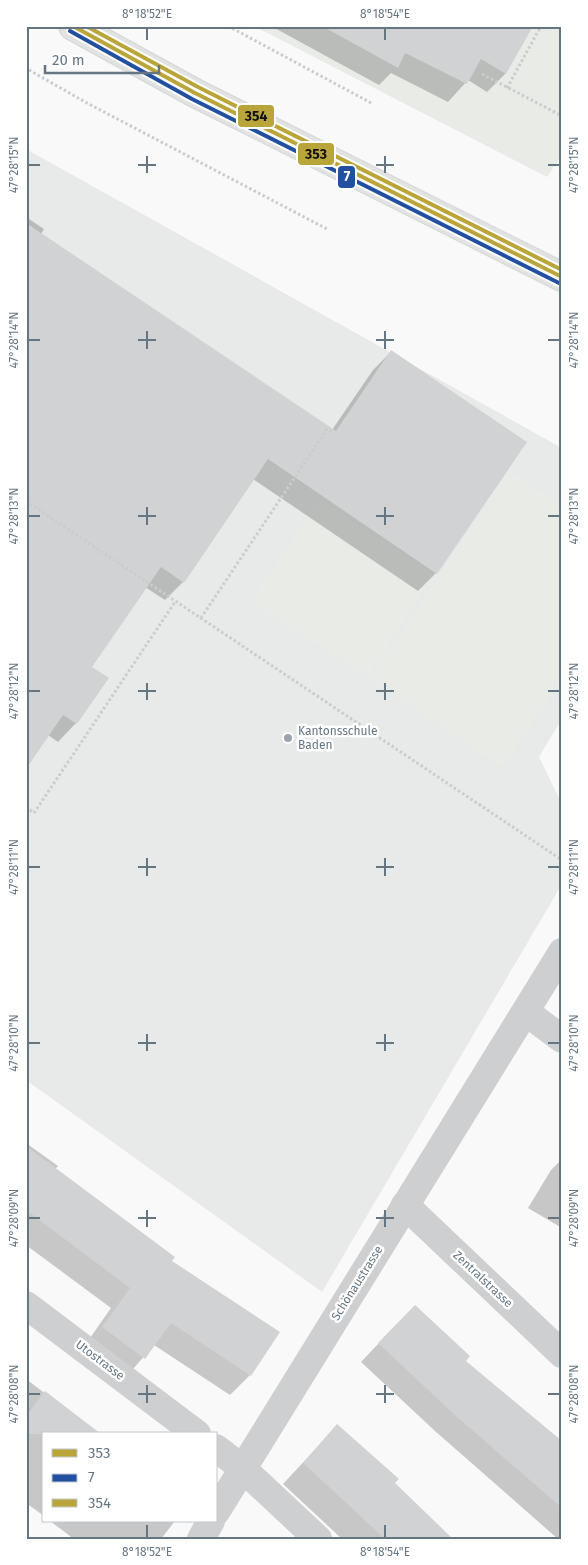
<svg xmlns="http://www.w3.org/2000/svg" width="588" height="1565" viewBox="0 0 588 1565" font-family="'Fira Sans',sans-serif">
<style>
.built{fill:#e8e9e9}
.green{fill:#e8ebe6}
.shadow{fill:#0003}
.building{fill:#d0d2d3}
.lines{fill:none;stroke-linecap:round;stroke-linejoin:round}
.secondary-casing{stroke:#d5d6d7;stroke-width:30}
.path{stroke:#cbcccd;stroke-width:3;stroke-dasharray:2.5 2.5;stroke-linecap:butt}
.street{stroke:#cecfd0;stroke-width:28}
.secondary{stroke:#e1e2e2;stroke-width:28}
.bus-1-casing{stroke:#fff;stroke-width:8}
.bus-2-casing{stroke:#fff;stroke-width:8}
.bus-3-casing{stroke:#fff;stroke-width:8}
.bus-1{stroke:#baa53b;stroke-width:4}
.bus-2{stroke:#20509f;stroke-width:4}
.bus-3{stroke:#baa53b;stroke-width:4}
.ticks{fill:none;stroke:#657683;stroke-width:2}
.poi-dot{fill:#99a4ac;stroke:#fff;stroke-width:2}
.labels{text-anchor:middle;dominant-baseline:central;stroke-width:5;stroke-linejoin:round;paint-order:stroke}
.poi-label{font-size:12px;fill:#657683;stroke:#fff;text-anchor:start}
.street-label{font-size:12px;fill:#657683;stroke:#fff}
.line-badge{stroke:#fff;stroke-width:2}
.badge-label{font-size:14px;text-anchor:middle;font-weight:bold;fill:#fff}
.pale-badge-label{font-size:14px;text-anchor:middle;font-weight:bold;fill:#111}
.neatline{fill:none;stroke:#657683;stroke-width:2}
.ticks-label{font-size:12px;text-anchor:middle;fill:#657683}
</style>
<rect width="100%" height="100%" fill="#f9f9f9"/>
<polygon class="built" points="26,149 562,448 562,719 539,757 562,804 562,884 322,1292 26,1080"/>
<g class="green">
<polygon points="254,26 562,26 562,155 547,177"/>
<polygon points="509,471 562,505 562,678 502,768 370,679"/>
<polygon points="320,499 434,574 368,677 250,602"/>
</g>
<g class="shadow">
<polygon points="271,26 532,26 505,74 487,92 468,80 448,102 391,73 379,85"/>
<polygon points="26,217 44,229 41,234 332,430 373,370 391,352 436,573 418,591 253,479 183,582 165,600 145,587 90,667 107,678 76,723 58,742 48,735 26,767"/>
<polygon points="26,1143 58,1166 55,1169 170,1262 250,1375 230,1395 154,1345 125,1378 83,1348 111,1308 26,1245"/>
<polygon points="562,1159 562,1228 528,1208 551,1170"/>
<polygon points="397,1324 464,1361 562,1442 562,1539 558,1539 435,1431 361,1362"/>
<polygon points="26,1379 99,1434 44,1434 44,1516 26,1503"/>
<polygon points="337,1426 394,1483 451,1539 342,1539 283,1484"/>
<polygon points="50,1521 175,1521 161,1539 74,1539"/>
</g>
<g class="building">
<polygon points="322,26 533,26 506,74 481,59 467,84 405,53 398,68"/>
<polygon points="26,223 336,431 391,350 527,442 437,574 268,459 184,583 161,567 92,667 109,678 77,724 63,715 26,769"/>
<polygon points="26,1146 175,1257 172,1261 280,1332 251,1376 171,1323 145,1359 102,1327 130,1288 26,1210"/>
<polygon points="415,1305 470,1356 466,1361 562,1441 562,1508 457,1417 378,1343"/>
<polygon points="45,1391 101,1434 26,1434 26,1416"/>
<polygon points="337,1424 399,1479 395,1483 453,1539 385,1539 303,1463"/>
</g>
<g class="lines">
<defs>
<polyline id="secondary" points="73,26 195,93 562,277"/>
</defs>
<use href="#secondary" class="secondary-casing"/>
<g class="path">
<polyline points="228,26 373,104"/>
<polyline points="29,70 87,103 327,229"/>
<polyline points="482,74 562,116"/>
<polyline points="507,88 541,26"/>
<polyline points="26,501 562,860"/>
<polyline points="201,618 327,429 334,433"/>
<polyline points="26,807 34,813 175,602"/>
</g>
<g class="street">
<polyline points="526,1012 562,1039"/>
<polyline points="405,1205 562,1354"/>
<polyline points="26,1305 197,1434"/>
<polyline points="216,1448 242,1468 318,1539"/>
<polyline points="216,1512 562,952"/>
<polyline points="201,1539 211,1521"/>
</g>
<use href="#secondary" class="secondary"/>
<defs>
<polyline id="bus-1" points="73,26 195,93 562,277"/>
<polyline id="bus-2" points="70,31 192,99 559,283"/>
<polyline id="bus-3" points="86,26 198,87 562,270"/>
</defs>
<use href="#bus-1" class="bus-1-casing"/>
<use href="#bus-2" class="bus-2-casing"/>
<use href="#bus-3" class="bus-3-casing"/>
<use href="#bus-1" class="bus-1"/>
<use href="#bus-2" class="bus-2"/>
<use href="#bus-3" class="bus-3"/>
</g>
<path class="ticks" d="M147 28V40M385 28V40M147 156V173M385 156V173M28 165H40M138 165H156M376 165H394M548 165H560M147 331V349M385 331V349M28 340H40M138 340H156M376 340H394M548 340H560M147 507V525M385 507V525M28 516H40M138 516H156M376 516H394M548 516H560M147 683V700M385 683V700M28 691H40M138 691H156M376 691H394M548 691H560M147 858V876M385 858V876M28 867H40M138 867H156M376 867H394M548 867H560M147 1034V1051M385 1034V1051M28 1043H40M138 1043H156M376 1043H394M548 1043H560M147 1210V1227M385 1210V1227M28 1218H40M138 1218H156M376 1218H394M548 1218H560M147 1385V1403M385 1385V1403M28 1394H40M138 1394H156M376 1394H394M548 1394H560M147 1525V1538M385 1525V1538"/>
<circle class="poi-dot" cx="288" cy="738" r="5"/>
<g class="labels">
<g class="poi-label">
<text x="298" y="731">Kantonsschule<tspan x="298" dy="14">Baden</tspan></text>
</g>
<g class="street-label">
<text transform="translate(483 1279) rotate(43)">Zentralstrasse</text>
<text transform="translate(357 1283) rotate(-58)">Schönaustrasse</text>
<text transform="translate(100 1360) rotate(37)">Utostrasse</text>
</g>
</g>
<g class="line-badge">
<rect x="237" y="104" width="38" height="24" rx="5" fill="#baa53b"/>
<rect x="297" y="142" width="38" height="24" rx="5" fill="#baa53b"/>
<rect x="337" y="165" width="19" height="24" rx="5" fill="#20509f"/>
</g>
<g class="badge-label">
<text x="347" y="181">7</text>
</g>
<g class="pale-badge-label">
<text x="256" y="121">354</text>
<text x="316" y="159">353</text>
</g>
<rect width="588" height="1565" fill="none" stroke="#ffffff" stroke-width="55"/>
<rect x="42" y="1432" width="175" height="90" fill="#ffffff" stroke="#c1c8cd"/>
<rect x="52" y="1449" width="25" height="8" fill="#baa53b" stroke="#c1c8cd"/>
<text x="88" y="1458" font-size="15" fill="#657683">353</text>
<rect x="52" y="1474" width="25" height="8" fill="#20509f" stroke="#c1c8cd"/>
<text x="88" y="1482" font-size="15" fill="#657683">7</text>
<rect x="52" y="1499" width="25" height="8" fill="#baa53b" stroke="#c1c8cd"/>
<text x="88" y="1508" font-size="15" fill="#657683">354</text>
<path d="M45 65v8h114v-8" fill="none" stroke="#657683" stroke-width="2.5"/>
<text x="52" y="65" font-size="15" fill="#657683" stroke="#ffffff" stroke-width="4" paint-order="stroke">20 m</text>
<rect x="28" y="28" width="532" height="1510" class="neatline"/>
<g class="ticks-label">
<text x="147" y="18">8°18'52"E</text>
<text x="385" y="18">8°18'54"E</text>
<text transform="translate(14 165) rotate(-90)" y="4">47°28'15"N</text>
<text transform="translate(574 165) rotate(-90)" y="4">47°28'15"N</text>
<text transform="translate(14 340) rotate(-90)" y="4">47°28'14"N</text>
<text transform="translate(574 340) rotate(-90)" y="4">47°28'14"N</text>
<text transform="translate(14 516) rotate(-90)" y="4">47°28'13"N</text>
<text transform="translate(574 516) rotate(-90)" y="4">47°28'13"N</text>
<text transform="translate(14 691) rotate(-90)" y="4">47°28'12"N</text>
<text transform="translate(574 691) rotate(-90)" y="4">47°28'12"N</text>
<text transform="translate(14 867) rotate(-90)" y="4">47°28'11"N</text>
<text transform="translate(574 867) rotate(-90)" y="4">47°28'11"N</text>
<text transform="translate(14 1043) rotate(-90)" y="4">47°28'10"N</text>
<text transform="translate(574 1043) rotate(-90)" y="4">47°28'10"N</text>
<text transform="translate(14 1218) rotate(-90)" y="4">47°28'09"N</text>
<text transform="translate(574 1218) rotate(-90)" y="4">47°28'09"N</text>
<text transform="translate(14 1394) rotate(-90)" y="4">47°28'08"N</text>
<text transform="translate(574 1394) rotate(-90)" y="4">47°28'08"N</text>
<text x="147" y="1556">8°18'52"E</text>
<text x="385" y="1556">8°18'54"E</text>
</g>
</svg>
